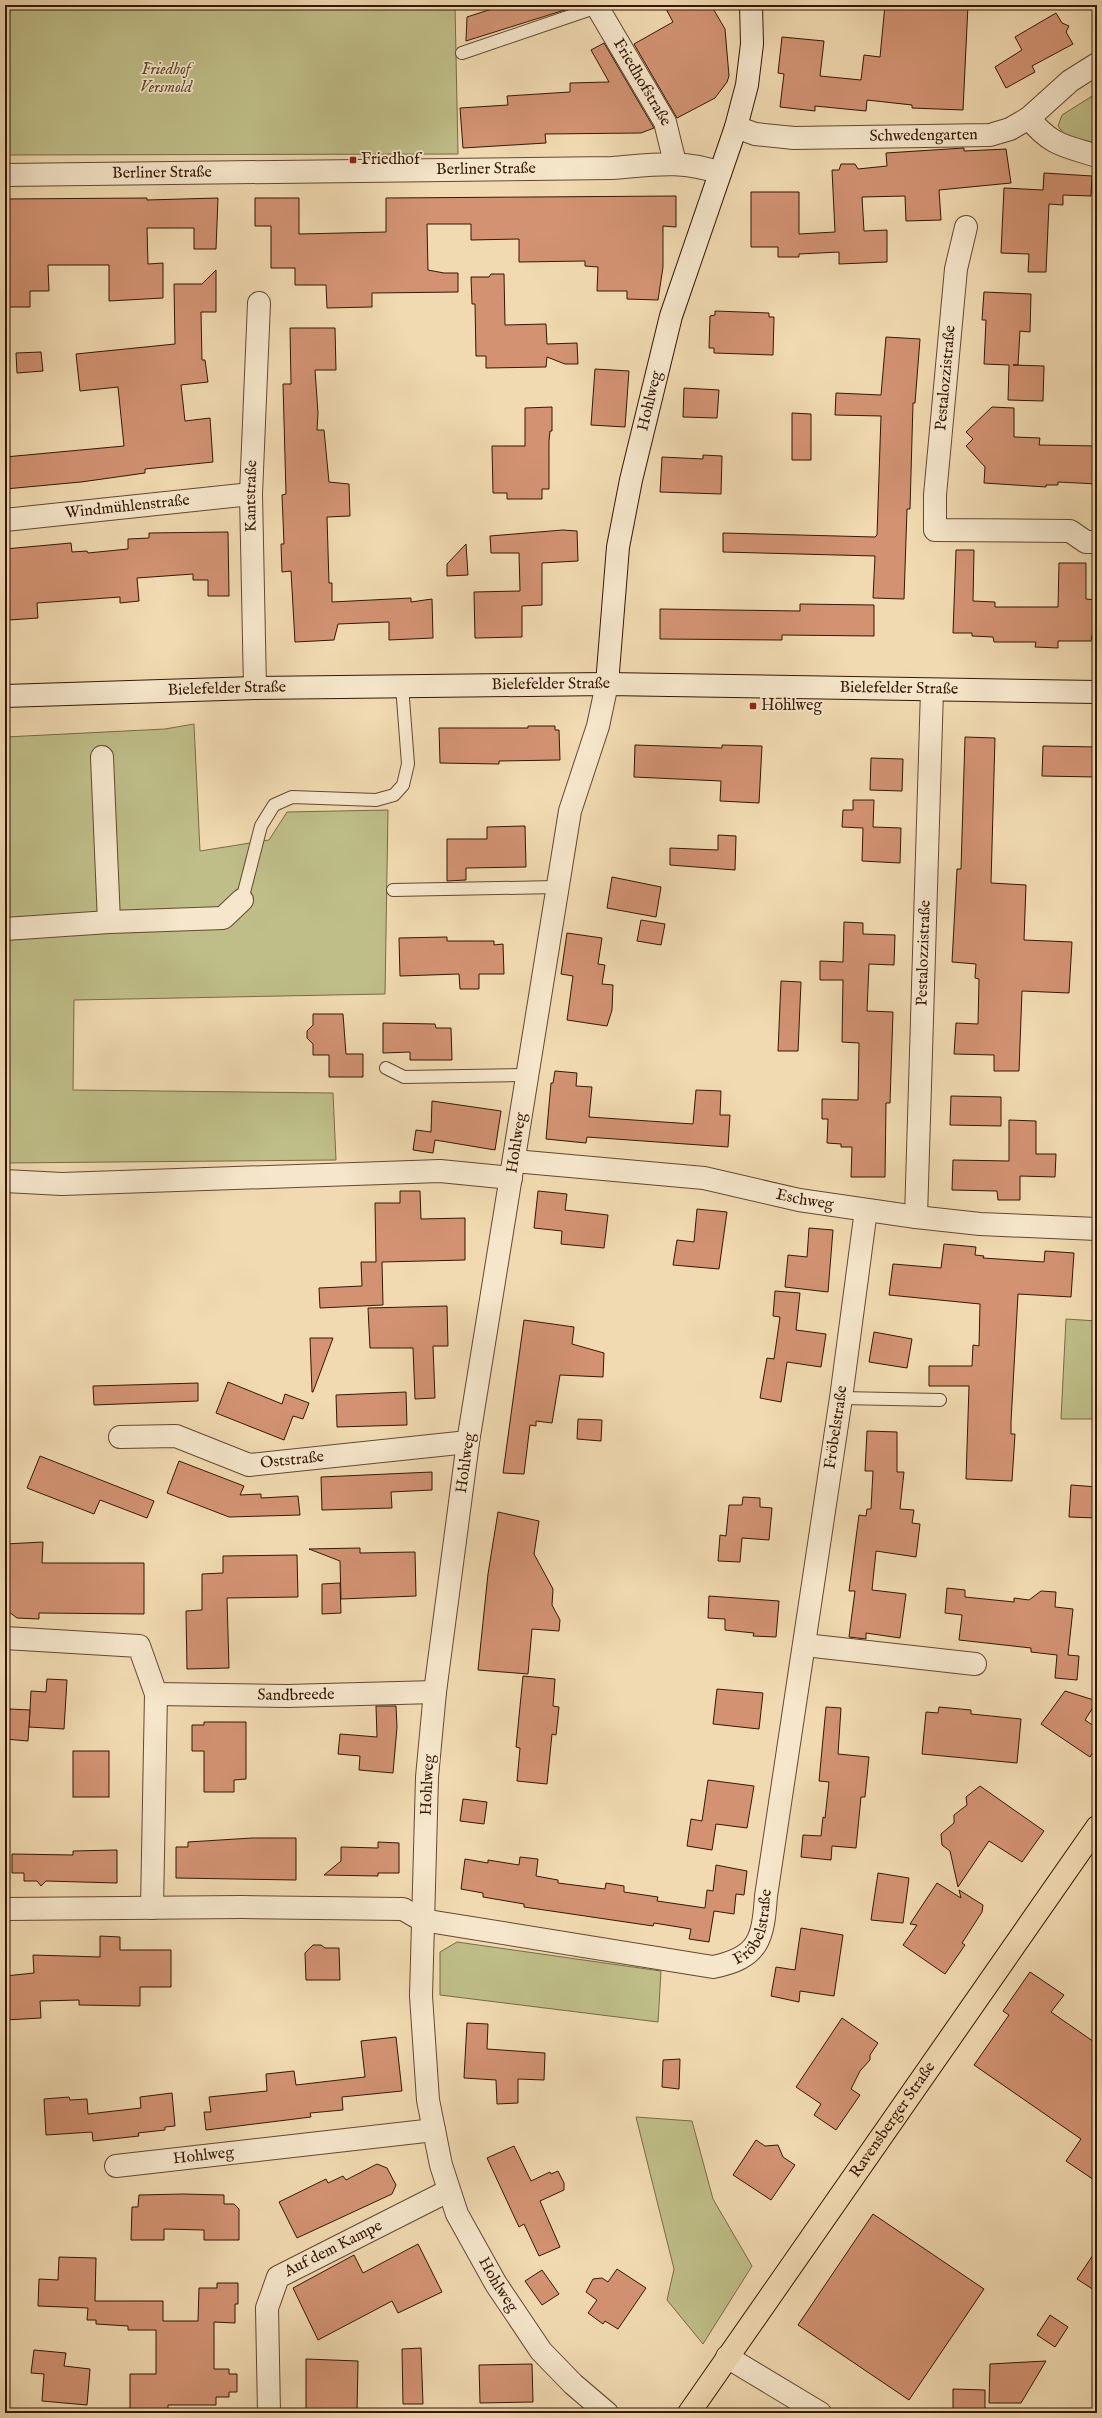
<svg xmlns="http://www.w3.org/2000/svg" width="1102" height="2418" viewBox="0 0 1102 2418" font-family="'IM FELL English',serif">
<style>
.green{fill:#bfbe88;stroke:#7a6a46}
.building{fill:#d39373;stroke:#351704}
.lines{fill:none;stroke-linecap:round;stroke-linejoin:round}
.lane-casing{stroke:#64482f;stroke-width:14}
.street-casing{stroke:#64482f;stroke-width:24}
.secondary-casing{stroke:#351704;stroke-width:24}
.primary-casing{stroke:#351704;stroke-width:24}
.lane{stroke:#f6e7cc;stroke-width:12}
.street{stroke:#f6e7cc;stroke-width:22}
.secondary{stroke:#f6e7cc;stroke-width:22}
.primary{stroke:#f1dab1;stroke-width:22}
.poi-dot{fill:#8f2418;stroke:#f6e7cc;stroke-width:1.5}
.labels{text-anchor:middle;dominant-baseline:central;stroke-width:3.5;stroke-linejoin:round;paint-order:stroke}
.park-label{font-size:16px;font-style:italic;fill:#5e492c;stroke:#f6e7cc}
.street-label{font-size:16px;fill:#351704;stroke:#f6e7cc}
.poi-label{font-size:16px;fill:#351704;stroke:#f6e7cc;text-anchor:start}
</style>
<rect width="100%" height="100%" fill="#f1dab1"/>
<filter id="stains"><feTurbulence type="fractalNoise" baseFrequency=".005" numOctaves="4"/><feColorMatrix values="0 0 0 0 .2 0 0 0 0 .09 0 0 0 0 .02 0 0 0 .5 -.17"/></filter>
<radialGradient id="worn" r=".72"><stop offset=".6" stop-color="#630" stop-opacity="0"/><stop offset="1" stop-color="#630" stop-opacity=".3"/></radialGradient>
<g class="green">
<polygon points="5,5 455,5 458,154 5,155"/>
<polygon points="1097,93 1097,147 1066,137 1058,126 1062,115"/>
<polygon points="194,724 200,851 269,840 287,812 388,810 385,994 74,1000 73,1090 333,1093 336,1160 5,1163 5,737 165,729"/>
<polygon points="1066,1319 1097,1321 1097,1419 1061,1419"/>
<polygon points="457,1942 661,1971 658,2022 440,1995 440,1952"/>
<polygon points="636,2117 692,2121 713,2199 752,2266 703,2344 667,2300 674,2269"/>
</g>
<g class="building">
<polygon points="504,5 571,5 571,8 466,41 467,17"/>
<polygon points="664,5 711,5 725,29 729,76 727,82 715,98 677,118 634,44 673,22"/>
<polygon points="885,5 968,5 963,110 912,108 912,105 867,100 866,111 815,106 815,111 780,107 784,74 778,73 782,37 824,41 820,76 861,80 864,55 880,57"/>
<polygon points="1056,13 1062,23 1069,26 1066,32 1073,44 1032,66 1035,72 1006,88 995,67 1022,50 1015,37"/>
<polygon points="604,43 654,128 641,133 545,134 546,143 463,148 460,108 508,105 507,96 570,92 570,83 609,82 591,50"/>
<polygon points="964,148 964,151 1006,149 1011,183 939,190 941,220 906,221 905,196 862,197 864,231 887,230 887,262 839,264 839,252 799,254 799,257 778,257 778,247 751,247 751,192 799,192 799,234 835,232 832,170 839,170 841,164 855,164 858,169 887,166 886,153"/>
<polygon points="1044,173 1092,176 1091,196 1063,195 1063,205 1049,204 1046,272 1028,272 1029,254 1001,253 1004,188 1043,190"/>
<polygon points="676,196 676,227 663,226 663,267 658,300 627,299 627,291 597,291 598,267 585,266 585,261 519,262 519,239 471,240 471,224 427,224 428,270 444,273 458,273 458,292 372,293 372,307 327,308 326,285 295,285 295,268 271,268 271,226 255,226 255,198 299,198 299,234 386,232 386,198"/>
<polygon points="147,198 147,200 218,198 216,249 194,249 194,228 147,228 148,264 163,263 163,298 109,301 109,265 48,265 49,291 30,291 30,307 5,307 5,199"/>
<polygon points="216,270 216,312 201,312 202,360 205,360 208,382 181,385 185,421 210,418 213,462 145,469 145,473 81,482 5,489 5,457 124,446 118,387 80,391 76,354 175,344 174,284 202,284"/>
<polygon points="491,274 504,274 505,325 546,324 547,344 577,343 578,364 565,364 547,357 546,367 486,368 486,356 476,356 475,304 472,304 471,277 489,277"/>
<polygon points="984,292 1031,294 1030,332 1020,331 1018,365 1013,365 1044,366 1043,401 1008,400 1009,365 984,364 986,320 982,320"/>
<polygon points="715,311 769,313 769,317 774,317 773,355 714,353 714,348 709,348 710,316 715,315"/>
<polygon points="290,328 335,328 336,370 315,370 318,413 317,430 324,430 329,482 349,484 350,516 327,517 329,583 332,583 332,602 411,598 411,602 432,599 433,638 389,640 389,622 338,624 334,640 295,642 291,571 282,572 281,544 284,544 282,495 286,494 283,384 291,384"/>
<polygon points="886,337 920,339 915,403 913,403 910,509 907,509 904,599 873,598 875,556 723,552 723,533 875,537 877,535 881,416 835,415 836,393 881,395"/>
<polygon points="41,352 43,371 17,373 16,353"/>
<polygon points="595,369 629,371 625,427 591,425"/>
<polygon points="684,388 719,390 717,418 683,417"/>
<polygon points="552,407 552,431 550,431 549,441 549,489 542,489 542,499 507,499 507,493 493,493 492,446 525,446 525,408"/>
<polygon points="992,407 1014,408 1014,437 1040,438 1039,445 1097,446 1097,484 1058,482 1058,485 1046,485 1046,487 984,483 985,467 966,446 973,439 966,432"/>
<polygon points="792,413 811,414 811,460 792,460"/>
<polygon points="703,455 722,456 721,494 660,492 662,457 703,459"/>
<polygon points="563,530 577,531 578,561 542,563 542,605 522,606 522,637 475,638 474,592 520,591 519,553 491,553 490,536"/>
<polygon points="228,532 229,596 208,596 208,580 193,580 193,574 137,578 139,601 120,603 120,597 37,603 38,618 9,620 5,549 71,543 72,552 87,551 88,553 128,549 128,539 149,538 149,533"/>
<polygon points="466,544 468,575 447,576 447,564"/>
<polygon points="956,550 974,550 973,601 995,602 995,607 1058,607 1059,563 1086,563 1086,599 1097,600 1097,635 1092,635 1091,641 1058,641 1058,648 1035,647 1036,642 994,642 993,637 972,636 972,633 953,633"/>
<polygon points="800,604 874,605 874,636 782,635 782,640 660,639 660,609 800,611"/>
<polygon points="528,726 555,726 555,730 559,730 560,760 499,761 499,764 440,763 439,728 528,728"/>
<polygon points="965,737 995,738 991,883 1026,885 1024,940 1072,942 1069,993 1022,991 1019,1071 994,1071 994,1055 954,1054 956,1023 978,1024 979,979 975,978 976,964 952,962 957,869 961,869"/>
<polygon points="635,745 722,748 722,745 762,746 759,803 720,801 721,781 634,777"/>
<polygon points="1043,746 1097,747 1097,777 1042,776"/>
<polygon points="871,758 903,759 902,791 870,790"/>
<polygon points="853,800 874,800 873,827 901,828 900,863 862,861 863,828 842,827 843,810 853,810"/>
<polygon points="525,826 526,867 466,868 466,880 447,881 447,839 487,839 487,827"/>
<polygon points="718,835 736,836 735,870 670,865 670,848 718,850"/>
<polygon points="612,877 661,887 656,917 607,908"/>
<polygon points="641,920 665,924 661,945 637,941"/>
<polygon points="844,922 863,923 863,934 895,935 894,965 869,964 867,1011 893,1012 890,1103 886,1103 885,1177 851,1177 852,1147 841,1147 841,1144 827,1143 828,1119 822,1119 822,1099 858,1100 859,1043 842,1042 843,980 820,980 820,961 843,962"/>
<polygon points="567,933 602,938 598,964 605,965 602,984 613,985 612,1010 607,1026 567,1020 573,976 561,974"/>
<polygon points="447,937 447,941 494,941 494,945 503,944 504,974 479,974 479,989 460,989 459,974 400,976 399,938"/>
<polygon points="781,981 801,982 798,1051 778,1051"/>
<polygon points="313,1014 343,1014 346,1054 363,1054 363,1077 329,1077 329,1055 313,1055 313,1044 307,1038 307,1031 313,1025"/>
<polygon points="383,1023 435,1024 436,1028 451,1028 452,1060 410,1060 410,1052 383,1053"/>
<polygon points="555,1071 577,1073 576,1086 592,1087 589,1117 693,1124 696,1090 721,1091 720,1115 730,1115 728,1147 587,1137 586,1143 546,1139 551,1083 553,1083"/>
<polygon points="951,1096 1001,1097 1001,1126 950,1125"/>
<polygon points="432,1101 501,1111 495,1150 435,1140 433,1153 413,1150 416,1130 431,1132"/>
<polygon points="1009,1120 1036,1121 1036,1154 1056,1154 1055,1177 1020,1176 1020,1200 998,1200 997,1191 952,1190 953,1160 1009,1161"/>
<polygon points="400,1191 420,1191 421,1219 465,1218 465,1260 382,1262 383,1305 320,1308 319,1288 362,1286 361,1262 376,1262 375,1203 400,1203"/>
<polygon points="538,1191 567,1194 565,1210 608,1215 604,1248 561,1244 562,1231 534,1228"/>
<polygon points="697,1209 727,1212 719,1269 673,1265 677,1240 694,1242"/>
<polygon points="809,1228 833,1230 828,1292 785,1287 788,1255 807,1257"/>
<polygon points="944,1244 976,1247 975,1255 984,1256 983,1258 1044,1262 1045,1251 1074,1253 1071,1297 1018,1294 1011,1422 1011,1434 1015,1434 1012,1481 966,1479 969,1386 929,1386 929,1366 972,1366 973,1345 979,1346 980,1304 889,1295 893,1264 941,1268"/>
<polygon points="775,1291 800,1293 796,1330 826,1334 821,1367 787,1362 781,1402 760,1398 767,1358 774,1359 780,1317 773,1316"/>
<polygon points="447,1306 448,1346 433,1346 435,1398 415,1399 413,1348 370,1348 368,1308"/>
<polygon points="524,1320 574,1327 572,1344 604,1353 603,1377 560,1375 552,1423 536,1421 536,1426 530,1425 524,1474 503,1473"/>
<polygon points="874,1332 912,1339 907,1368 869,1362"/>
<polygon points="310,1338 333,1338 313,1392 312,1392"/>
<polygon points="228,1382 282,1404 285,1394 309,1403 303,1419 293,1416 284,1440 216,1413"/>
<polygon points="198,1383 198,1401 94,1405 93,1386"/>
<polygon points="406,1392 407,1425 337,1427 336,1395"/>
<polygon points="578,1419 602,1420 601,1441 577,1439"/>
<polygon points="867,1431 897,1432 897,1472 904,1472 900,1509 914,1510 912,1523 920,1524 916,1557 876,1551 872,1590 906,1594 900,1638 866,1633 866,1639 849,1637 855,1591 849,1591 859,1515 866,1516 867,1509 871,1509 873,1471 865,1471"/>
<polygon points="40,1456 154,1501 147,1518 100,1500 94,1514 27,1488"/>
<polygon points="179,1461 244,1486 240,1495 261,1494 261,1498 298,1496 300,1515 229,1517 167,1493"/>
<polygon points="432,1472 432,1490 391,1492 392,1508 322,1510 321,1477"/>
<polygon points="1071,1485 1097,1487 1097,1518 1069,1517"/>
<polygon points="743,1497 760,1498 760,1507 772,1508 769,1540 742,1538 740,1562 718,1561 720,1535 726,1536 729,1505 742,1505"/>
<polygon points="498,1512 539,1521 534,1554 553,1589 552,1605 560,1620 559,1631 532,1629 528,1674 478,1670 488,1574"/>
<polygon points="43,1542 42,1563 144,1563 144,1614 39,1613 39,1619 17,1618 5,1609 5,1544"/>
<polygon points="360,1548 360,1553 415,1552 416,1596 341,1599 340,1561 309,1549"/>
<polygon points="297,1555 298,1597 227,1598 229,1668 187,1669 186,1611 202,1610 202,1574 223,1573 223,1556"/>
<polygon points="340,1583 341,1613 322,1614 322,1584"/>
<polygon points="947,1588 965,1590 965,1597 1014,1602 1014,1598 1029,1600 1041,1591 1056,1592 1055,1607 1073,1609 1068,1655 1079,1656 1077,1680 1055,1678 1057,1655 1031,1652 1031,1648 959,1640 962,1615 945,1613"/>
<polygon points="709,1596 779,1601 776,1637 753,1636 754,1633 725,1630 725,1619 708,1618"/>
<polygon points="523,1676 555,1679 553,1706 559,1707 556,1735 552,1734 547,1784 517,1781 520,1748 516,1747"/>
<polygon points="47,1679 67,1680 64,1729 29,1727 31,1691 46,1692"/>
<polygon points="717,1689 763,1693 759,1729 713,1724"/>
<polygon points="1065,1691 1097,1701 1085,1720 1097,1728 1097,1746 1090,1757 1041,1724"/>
<polygon points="376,1706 396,1706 397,1727 393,1773 359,1770 360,1756 338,1754 340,1734 377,1737"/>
<polygon points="826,1707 841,1708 838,1754 869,1757 865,1797 861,1797 856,1848 832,1846 831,1860 801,1857 803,1835 821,1836 823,1817 825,1818 829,1782 819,1781"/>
<polygon points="939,1707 971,1710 971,1714 1021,1719 1017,1763 922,1754 926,1712 938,1713"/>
<polygon points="10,1709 30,1710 28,1741 5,1739 5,1711 10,1711"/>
<polygon points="204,1722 246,1722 246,1779 234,1780 234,1792 204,1792 204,1751 192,1751 192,1725 204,1725"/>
<rect x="73" y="1751" width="36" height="46"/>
<polygon points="708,1780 754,1786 747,1828 716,1824 712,1850 687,1846 691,1819 702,1821"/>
<polygon points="980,1786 1044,1831 1022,1862 989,1841 958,1887 950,1851 942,1845 941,1834 954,1823 954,1815 967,1805 966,1797"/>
<polygon points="463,1799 487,1802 484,1824 460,1821"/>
<polygon points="252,1838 296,1838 296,1880 176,1878 176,1847 188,1847 188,1842"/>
<polygon points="378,1842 399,1843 399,1873 378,1873 378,1876 324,1875 341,1861 341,1847 378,1848"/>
<polygon points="117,1850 117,1883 46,1881 41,1886 37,1881 24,1881 24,1873 12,1873 12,1854 73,1855 73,1851"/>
<polygon points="520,1857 538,1859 536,1876 558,1880 558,1883 605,1889 606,1883 624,1886 624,1892 658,1897 657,1901 705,1908 707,1890 713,1891 716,1865 747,1871 744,1895 736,1894 734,1914 714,1911 709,1942 689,1939 691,1929 654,1923 653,1926 524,1907 524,1904 483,1897 483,1893 461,1889 465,1859 488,1863 488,1860 519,1865"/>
<polygon points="878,1873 909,1878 903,1923 871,1920"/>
<polygon points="937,1883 961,1898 959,1890 983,1905 982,1912 962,1943 965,1945 945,1974 903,1945 917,1925 910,1924"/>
<polygon points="801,1928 843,1935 834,1996 800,1991 799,2002 771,1996 776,1967 795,1970"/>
<polygon points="100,1936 120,1937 120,1950 171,1950 171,1987 140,1987 140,2006 79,2005 79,2000 40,2001 41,2018 5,2020 5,1976 34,1973 33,1955 100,1957"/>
<polygon points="313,1945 321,1945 325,1948 339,1948 340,1980 306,1980 305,1953"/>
<polygon points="1030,1972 1064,1995 1051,2012 1097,2044 1097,2182 1066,2161 1081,2139 974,2065 1009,2015 1003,2011"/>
<polygon points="842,2018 878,2043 870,2055 870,2060 860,2071 851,2089 860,2095 836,2130 814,2115 821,2104 796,2087"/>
<polygon points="467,2023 488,2024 487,2049 545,2053 544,2080 518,2079 518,2103 497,2104 496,2080 464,2078"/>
<polygon points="396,2037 402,2091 342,2097 343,2110 310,2113 311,2117 206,2130 204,2112 211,2112 209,2097 267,2091 266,2074 294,2071 296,2085 365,2077 361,2041"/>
<polygon points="680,2059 679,2089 662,2087 663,2060"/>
<polygon points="172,2093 175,2126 165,2127 165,2130 138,2133 139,2136 93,2141 92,2132 46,2135 44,2099 69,2097 70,2100 87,2099 88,2114 141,2108 140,2097"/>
<polygon points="756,2140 765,2146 778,2145 783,2157 795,2165 771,2200 733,2175"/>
<polygon points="514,2146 531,2181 550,2172 551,2174 558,2171 564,2183 564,2190 540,2201 560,2247 539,2256 524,2224 519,2227 487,2158"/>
<polygon points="377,2164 387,2168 396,2185 392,2194 297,2238 279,2202 326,2179 328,2183 343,2176 346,2180"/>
<polygon points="183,2194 224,2195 224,2204 234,2204 239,2209 239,2240 204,2240 204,2230 164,2229 164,2240 131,2240 132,2207 138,2207 139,2195"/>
<polygon points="873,2214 984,2289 909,2400 798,2325"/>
<polygon points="418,2244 442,2292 398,2313 392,2301 318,2340 293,2288 354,2255 363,2273"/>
<polygon points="1097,2249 1097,2292 1077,2279"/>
<polygon points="59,2257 96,2258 95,2301 163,2301 163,2321 198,2321 199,2288 217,2288 217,2283 238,2283 238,2304 235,2304 235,2323 214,2322 214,2369 229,2369 229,2374 237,2374 237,2392 229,2392 229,2397 216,2397 216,2405 168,2405 168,2411 130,2411 130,2374 156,2374 156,2330 128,2330 128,2326 96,2324 96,2320 87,2320 88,2308 38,2306 39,2279 58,2280"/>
<polygon points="617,2269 646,2288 618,2329 605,2321 603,2324 588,2313 597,2300 586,2292 593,2279 602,2278 608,2282"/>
<polygon points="542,2270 559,2294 542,2305 525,2281"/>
<polygon points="1050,2315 1068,2327 1055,2347 1037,2335"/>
<polygon points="421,2348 423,2404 403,2404 402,2349"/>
<polygon points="34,2350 66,2353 64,2366 90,2369 87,2405 42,2401 44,2374 31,2373"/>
<polygon points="306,2359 358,2361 357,2412 306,2412"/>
<polygon points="1046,2361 1021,2403 989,2403 990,2364"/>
<polygon points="532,2364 533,2402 480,2403 479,2365"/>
<polygon points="953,2389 985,2390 985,2413 953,2413"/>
</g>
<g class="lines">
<defs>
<g id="lane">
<polyline points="462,53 597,7"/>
<polyline points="393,890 557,887"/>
<polyline points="242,900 261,826 274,805 292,797 376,800 394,795 403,785 408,764 402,686"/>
<polyline points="386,1068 404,1077 527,1075"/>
<polyline points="841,1398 940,1400"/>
</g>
<g id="street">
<path id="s1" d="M596 5 665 122 675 163"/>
<path d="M1029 118C1051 146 1066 146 1097 156"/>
<path id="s2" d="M736 127 755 134 794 138 990 135 1010 129 1029 118 1070 81 1097 64"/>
<path id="s3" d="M5 175 612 168C651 165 682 159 720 173"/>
<polyline points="966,227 956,269 935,495 935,530 1070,531 1086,542 1097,542"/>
<path id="s4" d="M5 520 251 494"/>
<path id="s5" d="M607 684 598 726 570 811 468 1442 435 1692 427 1777 421 1996 428 2100 441 2165 457 2214 496 2284 541 2351 573 2384 607 2413"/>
<path id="s6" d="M255 688 251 494 259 303"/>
<polyline points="102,757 109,922"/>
<polyline points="5,929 109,922 223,918 242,900"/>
<path id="s7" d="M514 1161 704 1178 799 1200 916 1217 980 1224 1097 1229"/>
<polyline points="5,1181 62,1184 440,1171 511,1178"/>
<path id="s8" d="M916 1217 932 690"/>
<path id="s9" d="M120 1437 176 1436 249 1465 468 1442"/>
<polyline points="5,1638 139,1646 156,1694 152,1908"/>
<polyline points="805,1645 975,1664"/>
<path id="s10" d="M156 1694 287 1696 435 1692"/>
<path id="s11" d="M5 1909 242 1907 403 1909 422 1920 713 1967C759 1958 763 1939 766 1896L841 1398 866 1210"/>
<path id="s12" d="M116 2166 434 2130"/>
<polyline points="727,2357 820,2413"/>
<path id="s13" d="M269 2413 267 2308 278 2277 448 2191"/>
</g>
<g id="secondary">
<path id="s14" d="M607 684 618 547 631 480 671 316 736 127 747 85 752 44 751 5"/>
<path id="s15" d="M5 696 255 688 607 684 1097 692"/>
</g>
<g id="primary">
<path id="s16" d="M689 2413 1097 1827"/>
</g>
</defs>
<use href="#lane" class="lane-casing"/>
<use href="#street" class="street-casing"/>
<use href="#secondary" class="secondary-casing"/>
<use href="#primary" class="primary-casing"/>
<use href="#lane" class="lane"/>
<use href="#street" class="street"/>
<use href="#secondary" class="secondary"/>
<use href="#primary" class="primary"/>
</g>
<g class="poi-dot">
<rect x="349" y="156" width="8" height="8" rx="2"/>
<rect x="749" y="702" width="8" height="8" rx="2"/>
</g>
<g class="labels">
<g class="park-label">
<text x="166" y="70">Friedhof<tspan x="166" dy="18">Versmold</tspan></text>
</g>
<g class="street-label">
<text stroke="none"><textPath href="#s1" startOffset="90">Friedhofstraße</textPath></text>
<text stroke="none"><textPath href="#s2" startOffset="189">Schwedengarten</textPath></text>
<text stroke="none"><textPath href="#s3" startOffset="481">Berliner Straße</textPath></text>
<text stroke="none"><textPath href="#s3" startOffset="157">Berliner Straße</textPath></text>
<text transform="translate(946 378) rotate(-85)">Pestalozzistraße</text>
<text stroke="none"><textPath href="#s14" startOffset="287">Hohlweg</textPath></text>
<text stroke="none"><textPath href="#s6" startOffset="192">Kantstraße</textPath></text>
<text stroke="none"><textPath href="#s4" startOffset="123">Windmühlenstraße</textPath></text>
<text stroke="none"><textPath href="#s15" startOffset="546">Bielefelder Straße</textPath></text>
<text stroke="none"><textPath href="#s15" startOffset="222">Bielefelder Straße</textPath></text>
<text stroke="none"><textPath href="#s15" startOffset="894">Bielefelder Straße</textPath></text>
<text stroke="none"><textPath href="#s8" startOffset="264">Pestalozzistraße</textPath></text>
<text transform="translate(517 1143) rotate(-81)">Hohlweg</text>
<text stroke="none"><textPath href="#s7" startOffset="294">Eschweg</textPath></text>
<text stroke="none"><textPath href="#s11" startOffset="1288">Fröbelstraße</textPath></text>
<text stroke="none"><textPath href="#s9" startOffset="178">Oststraße</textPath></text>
<text transform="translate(466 1463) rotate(-82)">Hohlweg</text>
<text stroke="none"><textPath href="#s10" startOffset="140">Sandbreede</textPath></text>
<text transform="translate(428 1785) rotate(-87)">Hohlweg</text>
<text stroke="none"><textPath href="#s11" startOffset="779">Fröbelstraße</textPath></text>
<text stroke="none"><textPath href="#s16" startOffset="357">Ravensberger Straße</textPath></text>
<text stroke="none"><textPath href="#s12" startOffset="88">Hohlweg</textPath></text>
<text stroke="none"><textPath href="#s13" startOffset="200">Auf dem Kampe</textPath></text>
<text stroke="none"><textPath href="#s5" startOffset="1632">Hohlweg</textPath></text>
</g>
<g class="poi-label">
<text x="361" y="160">Friedhof</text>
<text x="761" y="706">Hohlweg</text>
</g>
</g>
<rect width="1102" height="2418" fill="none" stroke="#f1dab1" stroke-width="20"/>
<rect x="6" y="6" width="1090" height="2406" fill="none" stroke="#351704" stroke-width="2"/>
<rect x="10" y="10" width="1082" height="2398" fill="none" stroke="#351704"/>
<rect width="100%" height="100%" filter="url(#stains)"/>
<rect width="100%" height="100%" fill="url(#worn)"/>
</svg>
